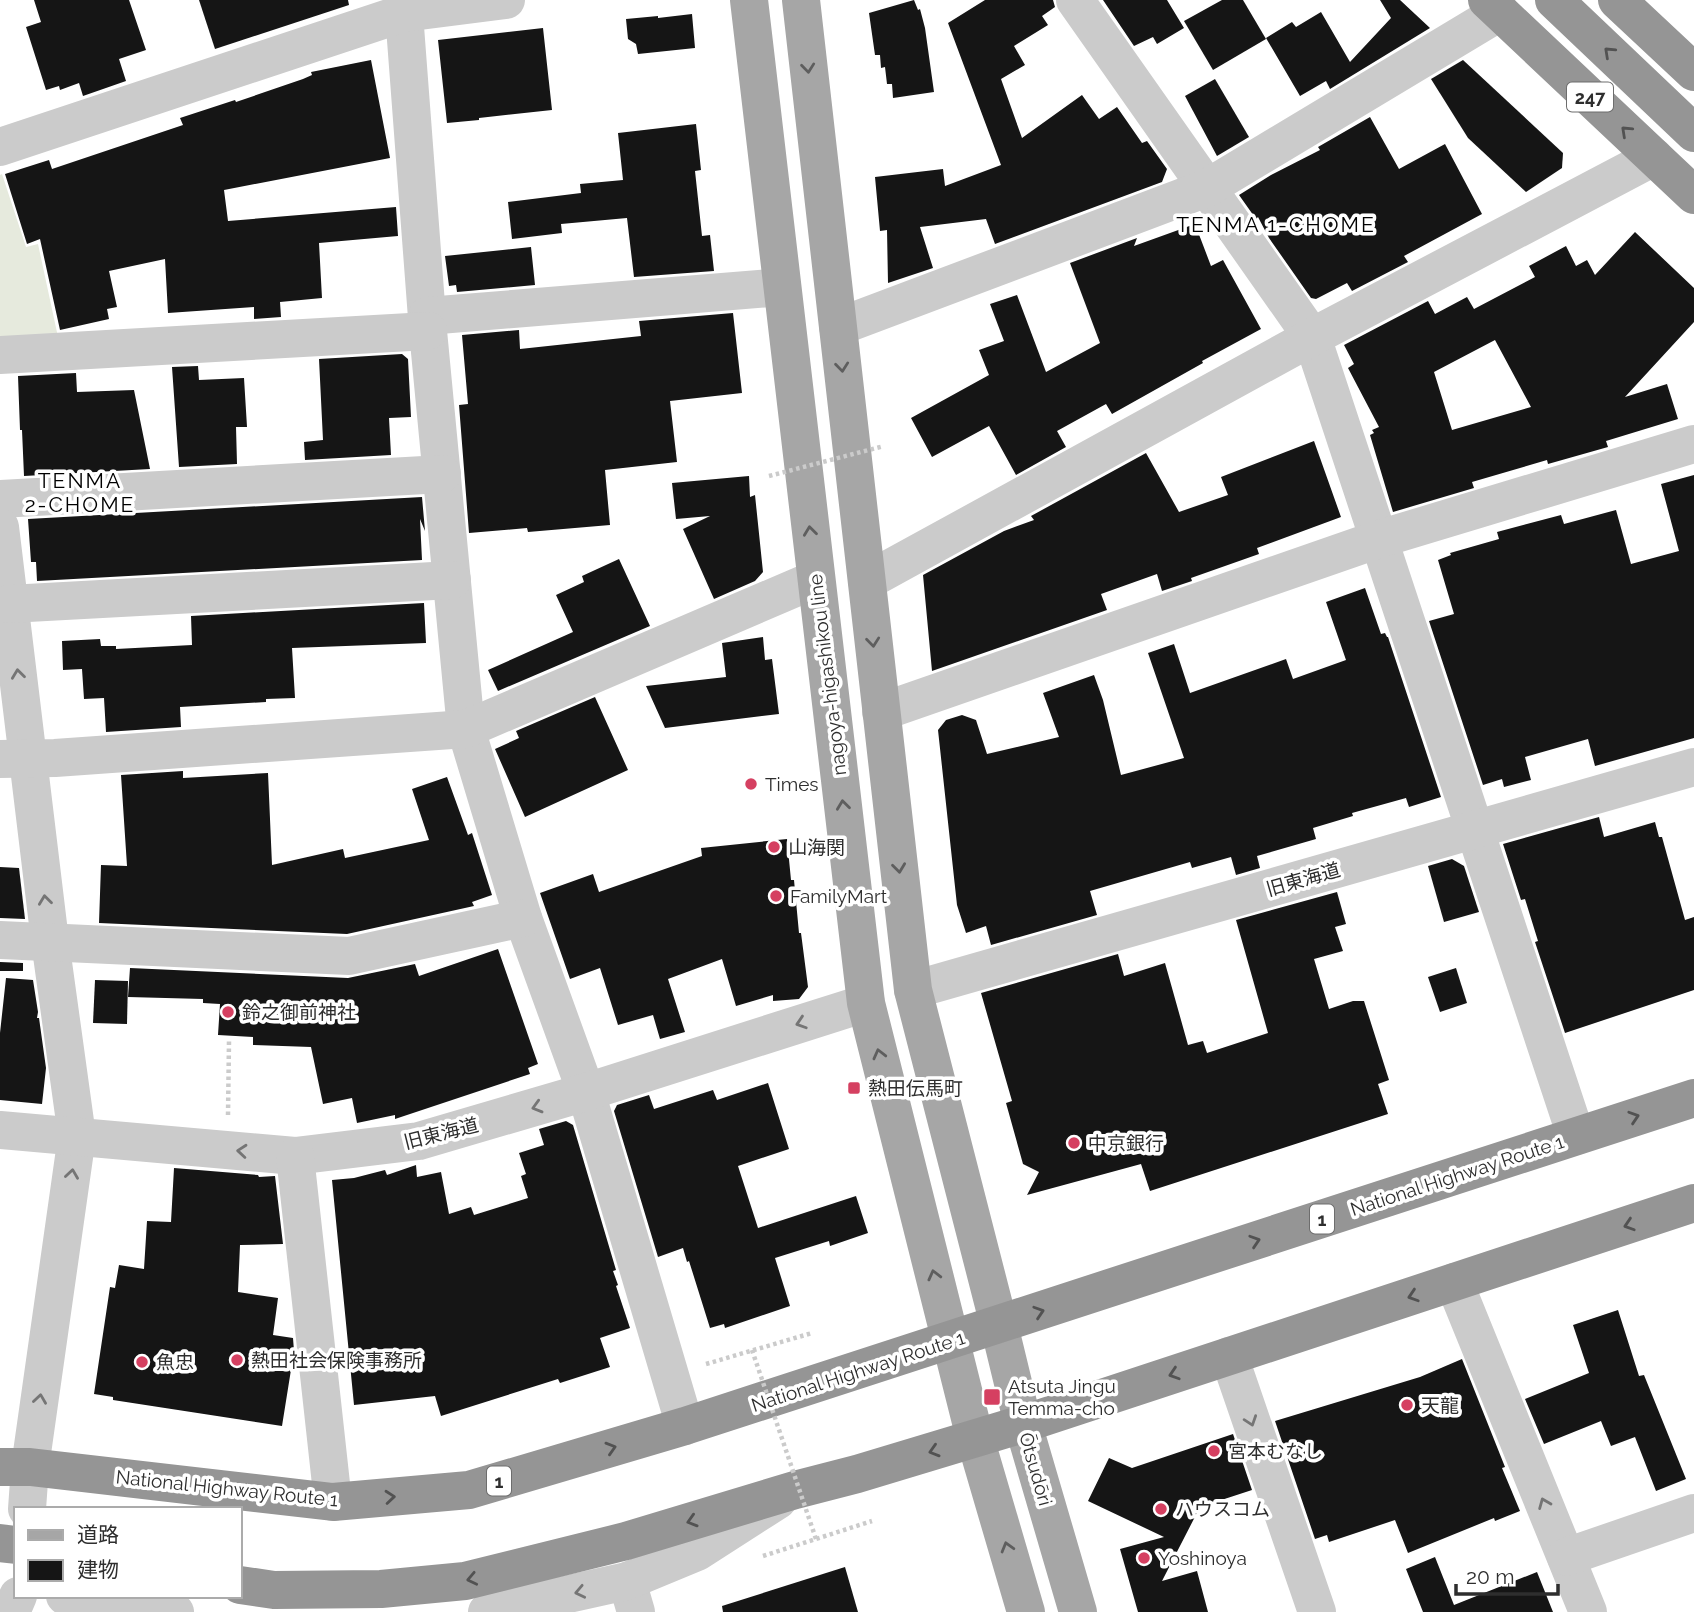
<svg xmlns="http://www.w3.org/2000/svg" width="1694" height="1612" viewBox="0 0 1694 1612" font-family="Raleway,'Noto Sans JP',sans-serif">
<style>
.green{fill:#e6eadd}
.building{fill:#151515;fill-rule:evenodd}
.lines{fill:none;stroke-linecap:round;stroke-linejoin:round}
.path{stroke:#cbcbcb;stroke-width:4.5;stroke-dasharray:3.5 3.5;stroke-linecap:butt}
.minor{stroke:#cbcbcb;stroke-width:38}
.major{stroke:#a6a6a6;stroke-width:38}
.highway{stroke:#959595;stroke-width:38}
.path-bridge{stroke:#cbcbcb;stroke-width:4.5;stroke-dasharray:3.5 3.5;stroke-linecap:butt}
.oneway{stroke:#525252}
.oneway2{stroke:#5e5e5e}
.oneway3{stroke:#757575}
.poi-dot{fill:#d54061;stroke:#fff;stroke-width:2.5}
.labels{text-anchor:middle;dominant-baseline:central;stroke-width:7;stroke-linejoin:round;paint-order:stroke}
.shield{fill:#fff;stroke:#6d6d6d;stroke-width:2}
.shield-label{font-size:18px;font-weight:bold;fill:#2e2e2e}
.street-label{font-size:19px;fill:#2e2e2e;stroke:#fff}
.poi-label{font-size:19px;fill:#2e2e2e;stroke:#fff;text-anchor:start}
.neighbourhood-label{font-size:21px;letter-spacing:2px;fill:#000;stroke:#fff}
</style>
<rect width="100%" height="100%" fill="#fff"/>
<polygon class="green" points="2,174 26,247 38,244 58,337 0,340 0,175"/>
<g class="building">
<polygon points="34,0 129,0 146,50 119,59 126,81 83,96 79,83 60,90 59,86 46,90 26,27 41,22"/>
<polygon points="199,0 348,0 349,5 215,49"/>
<polygon points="914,0 918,10 920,9 925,28 934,92 893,98 892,84 887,84 885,67 881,68 880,55 875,55 869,13"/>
<polygon points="985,0 1053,0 1055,7 1042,16 1048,25 1014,46 1025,65 1001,79 1022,138 1082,95 1099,119 1117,107 1142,143 1147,141 1167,169 1162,182 995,244 986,219 920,227 933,268 888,283 887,230 880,231 875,177 943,169 945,186 1001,165 948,23"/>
<polygon points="1103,0 1167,0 1184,28 1157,44 1153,37 1134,46"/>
<polygon points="1222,0 1243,0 1266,39 1213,70 1184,21"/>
<polygon points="1380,0 1400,0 1430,28 1330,89 1326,81 1300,96 1266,38 1292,22 1296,27 1321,12 1350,62 1391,18"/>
<polygon points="692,14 695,48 638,54 636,44 628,39 626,19 658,16 658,18"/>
<polygon points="543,28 552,110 479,118 479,120 447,123 438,40"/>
<polygon points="371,60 390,158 224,190 228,221 396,207 398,236 319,243 322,298 280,302 281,317 254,319 254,307 168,313 165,259 109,271 117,307 107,309 109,319 60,330 40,239 27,244 5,174 49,160 52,169 183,125 180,118 235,100 236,102 303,79 312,75 311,72"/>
<polygon points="1463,60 1563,153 1562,168 1526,192 1468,138 1431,79"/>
<polygon points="1215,79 1249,137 1217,156 1185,96"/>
<polygon points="1370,117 1399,169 1445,144 1482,214 1404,256 1408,262 1352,291 1347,283 1316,299 1311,298 1269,238 1258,217 1256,219 1239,195 1271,175 1320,150 1318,147"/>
<polygon points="696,124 701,170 695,171 702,236 710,235 714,271 634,277 627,218 561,224 562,233 512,239 508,202 581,193 580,184 623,180 618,133"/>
<polygon points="1195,224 1211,266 1223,260 1261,329 1202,361 1203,363 1112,414 1106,404 1057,431 1066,447 1016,475 989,426 932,457 911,418 989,375 979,350 1004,341 990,304 1017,295 1046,372 1100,343 1070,263 1137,238 1134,246"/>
<path d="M1635 232 1694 288V322L1625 397 1667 384 1678 419 1606 441 1608 447 1548 464 1547 460 1472 482 1474 488 1393 512 1370 435 1374 433 1372 430 1379 427 1348 368 1354 364 1344 345 1428 301 1435 314 1467 297 1474 309 1535 277 1529 266 1566 246 1576 266 1587 260 1595 275ZM1495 340 1531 407 1452 430 1434 372Z"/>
<polygon points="531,247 535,285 457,292 456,285 449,286 445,256"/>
<polygon points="733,313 742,393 670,401 677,462 605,470 610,525 528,532 527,528 469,533 459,405 468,404 462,335 519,330 520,349 641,336 639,321"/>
<polygon points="402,354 408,359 411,417 389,418 391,455 305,460 304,442 323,440 319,359"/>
<polygon points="198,366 199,380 244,378 247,427 236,427 237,464 179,467 172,367"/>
<polygon points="76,373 77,392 134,390 150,469 24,476 22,430 20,430 18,376"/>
<polygon points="1314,441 1341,517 1257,548 1259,554 1191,578 1192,581 1162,591 1157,574 1101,594 1107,610 932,671 923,575 1004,531 1034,520 1031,516 1146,453 1179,512 1228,495 1221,477"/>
<polygon points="1694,475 1694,738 1595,766 1588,739 1525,757 1531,780 1504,787 1502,779 1483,785 1429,621 1454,614 1438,560 1451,555 1450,553 1499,539 1497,532 1561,515 1564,524 1616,510 1631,564 1679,551 1661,484"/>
<polygon points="749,476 750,497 755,495 763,572 755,581 714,599 683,529 710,516 676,519 672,483"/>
<polygon points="422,497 425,531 420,519 422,560 37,581 36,562 31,562 28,519"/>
<polygon points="619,559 650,626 498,691 488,670 573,632 556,595 584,582 582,576"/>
<polygon points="1365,588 1381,634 1385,633 1387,637 1388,637 1441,797 1409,807 1406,798 1352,813 1353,816 1313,828 1316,839 1257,856 1260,868 1236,875 1231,857 1192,868 1190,862 1090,891 1097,915 991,945 986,926 966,933 957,905 938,730 946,720 962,715 976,720 987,754 1059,737 1043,693 1094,675 1103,700 1121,775 1184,758 1148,653 1174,644 1190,693 1286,659 1293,679 1346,660 1326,602"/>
<polygon points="424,603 426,643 292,648 295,698 266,699 266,702 180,707 181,727 106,732 104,698 84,699 82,669 63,670 62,641 100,639 101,646 116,646 116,649 192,645 191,616"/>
<polygon points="763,637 765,660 772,659 779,714 665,728 646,686 726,677 722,643"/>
<polygon points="595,697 628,770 525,817 495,749 519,738 516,731"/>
<polygon points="183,771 183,778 268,773 272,865 343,849 345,858 429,840 412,789 447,777 468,835 472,833 492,895 472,902 474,906 347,934 99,923 101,865 127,866 121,775"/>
<polygon points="1599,817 1604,837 1655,822 1659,837 1662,837 1685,920 1694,917 1694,990 1565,1033 1535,942 1538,941 1525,899 1521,900 1503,844"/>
<polygon points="787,839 791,880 794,880 799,933 801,933 808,987 799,999 773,1001 773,995 736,1006 722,959 668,979 685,1032 660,1039 653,1015 618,1025 600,968 570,979 540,893 593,874 599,892 702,856 701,848"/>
<polygon points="1452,859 1464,866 1479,912 1444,922 1428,866"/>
<polygon points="0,867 19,868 25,919 0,918"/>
<polygon points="1337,892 1346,924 1335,927 1343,951 1314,959 1329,1009 1353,1001 1364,1001 1389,1080 1378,1084 1388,1114 1150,1191 1141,1164 1027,1195 1039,1172 1023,1164 1006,1103 1012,1101 981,993 1118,954 1124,976 1165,963 1188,1045 1203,1041 1207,1053 1268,1033 1236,920"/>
<polygon points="498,949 538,1064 528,1068 530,1074 395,1119 395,1115 357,1123 352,1098 323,1104 311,1047 253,1045 253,1037 218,1035 220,1004 203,1003 203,999 128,997 130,968 348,978 415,964 419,976"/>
<polygon points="0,962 23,963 23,971 0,971"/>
<polygon points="1456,968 1467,1003 1440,1012 1428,977"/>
<polygon points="6,978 33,980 38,1012 37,1018 39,1018 46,1068 42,1104 0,1100 0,1033"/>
<polygon points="95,980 128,981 127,1024 93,1023"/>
<polygon points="768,1083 789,1149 738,1166 758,1228 856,1196 868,1233 830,1246 829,1241 775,1258 790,1306 725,1328 724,1324 710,1328 689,1261 687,1262 683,1248 658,1257 614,1111 617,1105 649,1095 654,1109 713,1090 717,1100"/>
<polygon points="566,1121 573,1125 616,1270 613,1271 618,1285 616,1286 630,1328 600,1338 610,1367 560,1383 558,1379 441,1416 435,1396 354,1405 332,1180 354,1178 385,1170 387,1175 416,1165 417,1177 441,1172 449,1214 471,1207 474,1215 528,1198 521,1176 526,1174 519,1153 544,1145 539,1129"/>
<polygon points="174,1168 258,1175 259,1177 275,1176 283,1244 240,1245 238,1292 278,1298 273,1335 293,1338 294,1351 282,1426 113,1400 113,1397 94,1394 110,1287 115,1288 119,1265 144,1269 147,1221 171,1222"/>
<polygon points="1618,1310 1639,1376 1644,1375 1686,1479 1656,1491 1635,1437 1611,1446 1601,1421 1544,1444 1525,1399 1589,1373 1573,1325"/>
<polygon points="1462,1359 1505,1467 1502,1468 1520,1511 1495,1521 1494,1518 1408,1553 1395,1520 1329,1542 1327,1535 1315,1539 1275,1421 1420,1377"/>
<polygon points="1233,1434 1252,1490 1200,1507 1162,1581 1197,1571 1208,1612 1138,1612 1120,1549 1164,1537 1088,1501 1109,1458 1132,1468"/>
<polygon points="1435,1557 1454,1605 1537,1572 1553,1612 1423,1612 1406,1569"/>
<polygon points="845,1567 858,1612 723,1612 722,1606"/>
</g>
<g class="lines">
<g class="path">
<polyline points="228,1115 229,1041"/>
<polyline points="706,1364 812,1333"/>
<polyline points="763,1556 872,1521"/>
</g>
<g class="minor">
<polyline points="403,0 428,331 466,729 523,918 586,1092 685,1426"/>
<polyline points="1075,0 1312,337 1576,1136"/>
<polyline points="0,147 404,13 506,0"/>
<polyline points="427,316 782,287"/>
<polyline points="838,327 1207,188 1500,12"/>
<polyline points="0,355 428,331"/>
<polyline points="0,499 442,474"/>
<polyline points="0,527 50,941 77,1136 30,1467 27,1509"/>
<polyline points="867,581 1312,337 1654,157"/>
<polyline points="9,604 452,580"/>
<polyline points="881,712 1379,539 1694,444"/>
<polyline points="0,759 55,758 466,729 816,579"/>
<polyline points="0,940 349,956 523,918"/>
<polyline points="913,990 1694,767"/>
<polyline points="0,1130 295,1156 419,1141 586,1092 866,1003"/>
<polyline points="295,1156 333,1502"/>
<polyline points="1454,1282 1588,1612"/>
<polyline points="1229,1356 1317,1612"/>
<polyline points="1566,1557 1694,1513"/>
<polyline points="627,1581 636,1612"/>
<polyline points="65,1596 175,1612"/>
<polyline points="11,1612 18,1596"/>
<polyline points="487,1612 627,1581 697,1552 778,1500"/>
</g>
<g class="major">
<polyline points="749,0 866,1003 975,1438 1026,1612"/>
<polyline points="801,0 913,990 999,1325 1023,1424 1078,1612"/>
</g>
<g class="highway">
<polyline points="1487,0 1694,195"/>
<polyline points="1554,0 1694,133"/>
<polyline points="1617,0 1694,72"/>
<polyline points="0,1467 30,1467 333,1502 469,1490 685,1426 1694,1098"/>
<polyline points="0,1543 16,1545"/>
<polyline points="240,1585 274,1590 381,1589 465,1581 626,1541 795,1490 857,1474 1023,1424 1694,1203"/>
</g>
<g class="path-bridge">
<polyline points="769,476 884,446"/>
<polyline points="752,1350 816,1539"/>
</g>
</g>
<defs><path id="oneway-chevron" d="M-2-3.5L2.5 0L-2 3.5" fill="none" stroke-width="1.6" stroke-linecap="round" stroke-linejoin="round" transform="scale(1.75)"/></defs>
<g class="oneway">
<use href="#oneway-chevron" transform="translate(1609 52) rotate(-137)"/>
<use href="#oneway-chevron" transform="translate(1626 131) rotate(-137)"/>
<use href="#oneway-chevron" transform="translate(1634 1117) rotate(-18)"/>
<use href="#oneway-chevron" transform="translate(1629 1225) rotate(162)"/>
<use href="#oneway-chevron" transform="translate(1255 1241) rotate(-18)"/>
<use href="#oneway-chevron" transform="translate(1413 1296) rotate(162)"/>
<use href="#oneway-chevron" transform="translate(1039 1312) rotate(-18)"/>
<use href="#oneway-chevron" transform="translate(1174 1374) rotate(162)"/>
<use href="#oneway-chevron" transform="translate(611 1448) rotate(-17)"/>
<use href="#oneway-chevron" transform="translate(934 1451) rotate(163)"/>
<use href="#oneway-chevron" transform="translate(390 1497) rotate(-5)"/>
<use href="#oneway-chevron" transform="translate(692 1521) rotate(163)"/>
<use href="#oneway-chevron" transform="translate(472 1579) rotate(168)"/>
</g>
<g class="oneway2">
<use href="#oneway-chevron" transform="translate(808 68) rotate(84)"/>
<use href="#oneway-chevron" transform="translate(842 367) rotate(84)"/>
<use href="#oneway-chevron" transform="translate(810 531) rotate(-97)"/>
<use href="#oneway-chevron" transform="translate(873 642) rotate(84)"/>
<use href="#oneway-chevron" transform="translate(843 805) rotate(-97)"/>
<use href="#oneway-chevron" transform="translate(899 868) rotate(83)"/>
<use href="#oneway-chevron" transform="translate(879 1054) rotate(-104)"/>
<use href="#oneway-chevron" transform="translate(934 1275) rotate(-104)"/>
<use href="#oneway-chevron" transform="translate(1007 1547) rotate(-106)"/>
</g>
<g class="oneway3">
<use href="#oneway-chevron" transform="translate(18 674) rotate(-97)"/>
<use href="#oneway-chevron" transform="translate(45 900) rotate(-97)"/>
<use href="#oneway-chevron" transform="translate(801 1023) rotate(162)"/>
<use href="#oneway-chevron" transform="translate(537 1107) rotate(164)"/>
<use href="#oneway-chevron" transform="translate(242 1151) rotate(-175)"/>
<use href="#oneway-chevron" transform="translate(72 1174) rotate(-82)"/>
<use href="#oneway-chevron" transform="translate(40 1399) rotate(-82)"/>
<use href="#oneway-chevron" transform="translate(1251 1421) rotate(71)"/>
<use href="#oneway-chevron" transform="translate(1544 1503) rotate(-112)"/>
<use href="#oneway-chevron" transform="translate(580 1592) rotate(168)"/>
</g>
<g class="poi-dot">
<circle cx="751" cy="784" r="7"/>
<circle cx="774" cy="847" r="7"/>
<circle cx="776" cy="896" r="7"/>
<circle cx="228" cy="1012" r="7"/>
<rect x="847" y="1081" width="14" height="14" rx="3.5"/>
<circle cx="1074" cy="1143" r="7"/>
<circle cx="237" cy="1360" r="7"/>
<circle cx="142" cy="1362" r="7"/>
<rect x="983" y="1388" width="18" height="18" rx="3.5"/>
<circle cx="1407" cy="1405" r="7"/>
<circle cx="1214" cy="1451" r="7"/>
<circle cx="1161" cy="1509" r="7"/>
<circle cx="1144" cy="1558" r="7"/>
</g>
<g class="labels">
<g class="shield">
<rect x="1567" y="82.5" width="46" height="29" rx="5"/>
<rect x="1310" y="1204.5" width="24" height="29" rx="5"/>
<rect x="487" y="1466.5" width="24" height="29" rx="5"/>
</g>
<g class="shield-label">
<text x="1590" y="97">247</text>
<text x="1322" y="1219">1</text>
<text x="499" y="1481">1</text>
</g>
<g class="street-label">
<text transform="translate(827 675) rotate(-97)">nagoya-higashikou line</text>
<text transform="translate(1303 879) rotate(-16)">旧東海道</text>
<text transform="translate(441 1133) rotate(-14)">旧東海道</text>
<text transform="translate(1457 1175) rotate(-18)">National Highway Route 1</text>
<text transform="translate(858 1371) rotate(-18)">National Highway Route 1</text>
<text transform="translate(1036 1469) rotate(74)">Ōtsudōri</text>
<text transform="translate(227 1488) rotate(6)">National Highway Route 1</text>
</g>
<g class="poi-label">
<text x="765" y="784">Times</text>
<text x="788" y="847">山海関</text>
<text x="790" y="896">FamilyMart</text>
<text x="242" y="1012">鈴之御前神社</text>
<text x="868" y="1088">熱田伝馬町</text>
<text x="1088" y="1143">中京銀行</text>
<text x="251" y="1360">熱田社会保険事務所</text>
<text x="156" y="1362">魚忠</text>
<text x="1008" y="1386">Atsuta Jingu<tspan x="1008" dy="22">Temma-cho</tspan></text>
<text x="1421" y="1405">天龍</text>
<text x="1228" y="1451">宮本むなし</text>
<text x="1175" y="1509">ハウスコム</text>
<text x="1158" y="1558">Yoshinoya</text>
</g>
<g class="neighbourhood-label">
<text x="1276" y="224">TENMA 1-CHOME</text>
<text x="80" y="480">TENMA<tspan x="80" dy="24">2-CHOME</tspan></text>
</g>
</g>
<rect x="14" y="1507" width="228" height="91" fill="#ffffff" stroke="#ababab" stroke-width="2"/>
<rect x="28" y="1530" width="35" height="10" fill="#a6a6a6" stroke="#ababab" stroke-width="2"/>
<text x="77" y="1542" font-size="21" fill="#2e2e2e">道路</text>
<rect x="28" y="1560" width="35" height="21" fill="#151515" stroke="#ababab" stroke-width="2"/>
<text x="77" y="1577" font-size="21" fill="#2e2e2e">建物</text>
<path d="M1456 1584v10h102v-10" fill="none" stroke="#2e2e2e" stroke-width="3.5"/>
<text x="1466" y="1584" font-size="21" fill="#2e2e2e" stroke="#ffffff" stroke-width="5" paint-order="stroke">20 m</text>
</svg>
